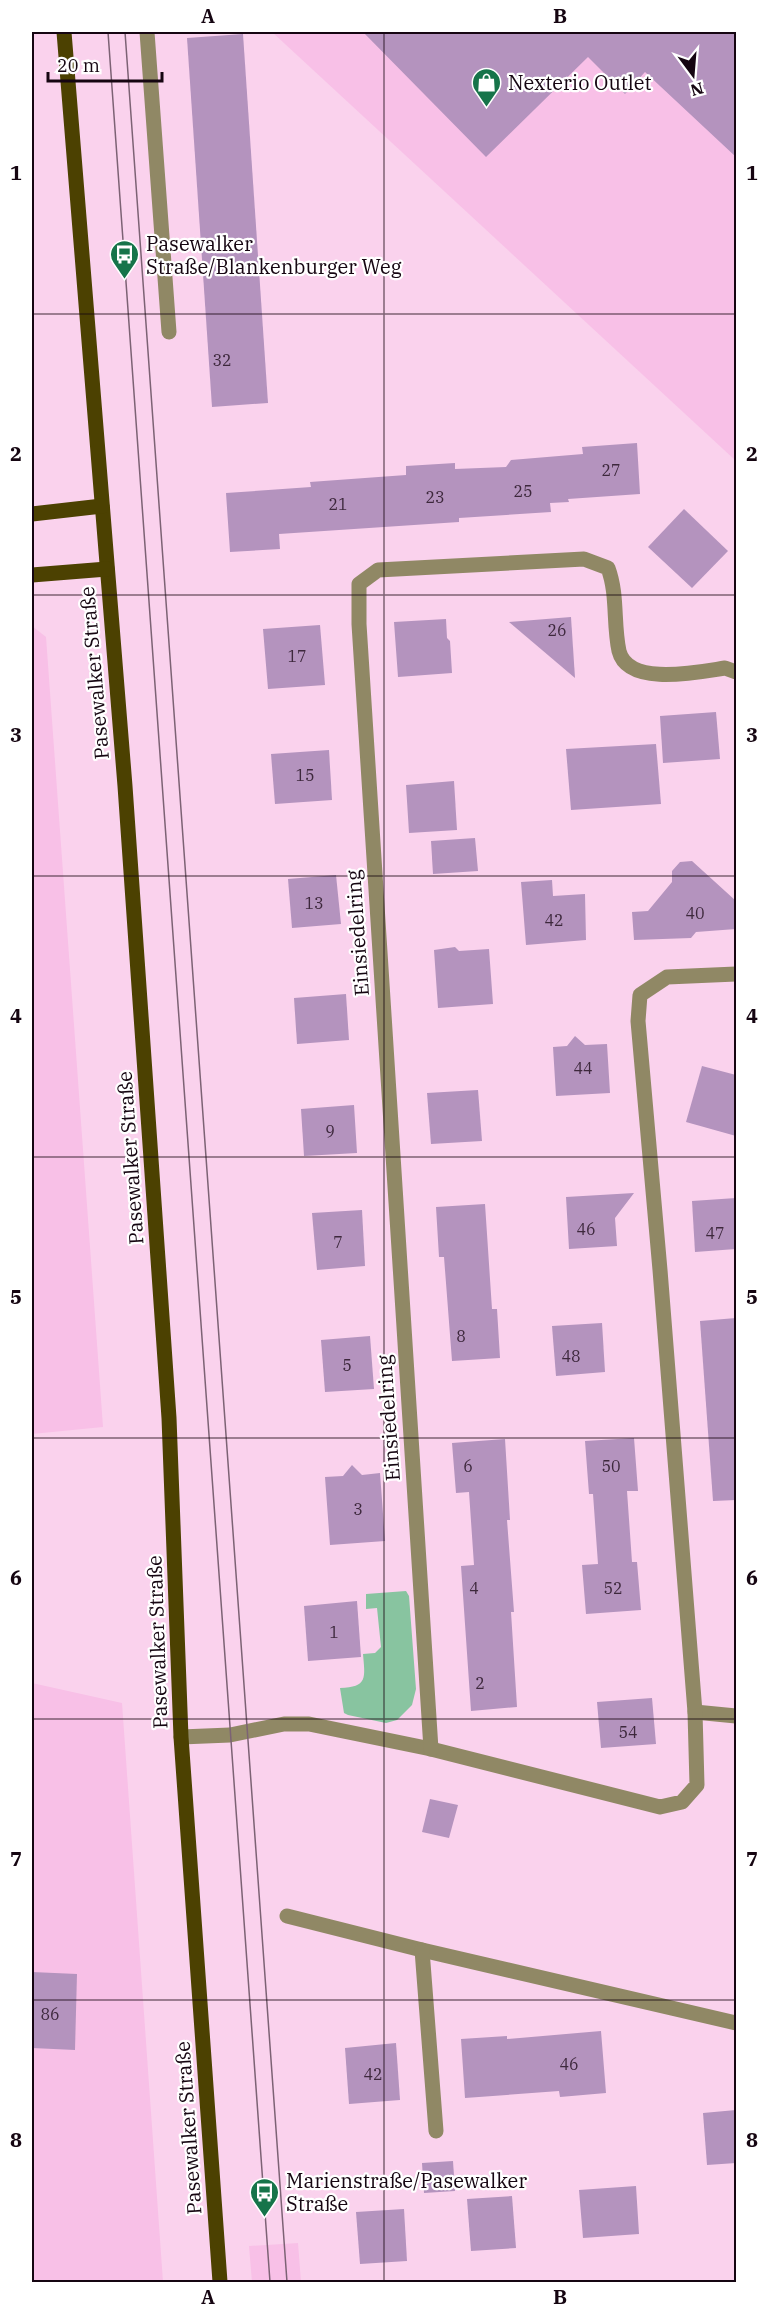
<svg xmlns="http://www.w3.org/2000/svg" width="768" height="2314" viewBox="0 0 768 2314" font-family="'IBM Plex Serif',serif">
<style>
.built{fill:#f8c0e7}
.green{fill:#88c4a0}
.building{fill:#b493be}
.lines{fill:none;stroke-linecap:round;stroke-linejoin:round}
.minor{stroke:#908865;stroke-width:15}
.major{stroke:#4c4101;stroke-width:15}
.tram{stroke:#7c6274;stroke-width:1.5}
.grid{fill:none;stroke:#150511;stroke-width:1.5;stroke-opacity:0.55}
.labels{text-anchor:middle;dominant-baseline:central;stroke-width:4.5;stroke-linejoin:round;paint-order:stroke}
.number-label{font-size:16px;fill:#3d283c}
.poi-label{font-size:20px;fill:#150511;stroke:#fff;text-anchor:start}
.street-label{font-size:20px;fill:#150511;stroke:#fff}
.neatline{fill:none;stroke:#150511;stroke-width:2}
.grid-label{font-size:20px;text-anchor:middle;font-weight:bold;fill:#150511}
</style>
<rect width="100%" height="100%" fill="#fad2ed"/>
<g class="built">
<polygon points="272,32 736,32 736,461"/>
<polygon points="32,626 46,637 103,1427 32,1434"/>
<polygon points="32,1683 122,1703 163,2282 32,2282"/>
<polygon points="298,2243 301,2282 252,2282 249,2246"/>
</g>
<path class="green" d="M406 1591 409 1596 416 1689 412 1705 397 1720 386 1723 348 1715 344 1713 340 1688C368 1687 365 1678 363 1654L375 1653 381 1647 377 1608 366 1609V1594Z"/>
<g class="building">
<polygon points="363,32 736,32 736,157 645,72 625,94 588,57 486,157"/>
<polygon points="243,34 268,403 212,407 187,38"/>
<polygon points="637,443 640,494 568,499 569,502 550,503 551,512 459,518 459,522 279,534 280,549 230,552 226,493 311,487 310,482 406,475 406,466 455,463 455,469 506,467 511,460 583,454 582,447"/>
<polygon points="684,509 728,551 692,588 648,547"/>
<polygon points="571,617 575,678 509,622"/>
<polygon points="446,619 447,638 450,641 452,673 398,677 394,622"/>
<polygon points="320,625 325,685 268,689 263,629"/>
<polygon points="716,712 720,759 663,763 660,716"/>
<polygon points="656,744 661,804 571,810 566,749"/>
<polygon points="329,750 332,800 275,804 271,754"/>
<polygon points="454,781 457,830 409,833 406,785"/>
<polygon points="475,838 478,871 433,874 431,841"/>
<polygon points="692,861 736,901 736,929 696,932 691,938 634,940 632,912 648,911 672,882 672,871 680,862"/>
<polygon points="336,875 341,924 292,928 288,879"/>
<polygon points="552,880 553,896 585,894 586,940 526,945 521,882"/>
<polygon points="455,947 459,951 489,949 493,1004 438,1008 434,950"/>
<polygon points="346,994 349,1040 297,1044 294,998"/>
<polygon points="575,1036 585,1045 607,1044 610,1093 556,1096 553,1047 567,1046"/>
<polygon points="702,1066 736,1075 736,1136 686,1122"/>
<polygon points="478,1090 482,1141 431,1144 427,1093"/>
<polygon points="354,1105 357,1153 304,1156 301,1109"/>
<polygon points="634,1193 615,1218 617,1246 569,1249 566,1197"/>
<polygon points="736,1198 736,1249 695,1252 692,1201"/>
<polygon points="485,1204 492,1309 497,1309 500,1358 452,1361 444,1257 439,1257 436,1207"/>
<polygon points="362,1210 365,1266 317,1270 312,1213"/>
<polygon points="736,1318 736,1500 713,1501 700,1321"/>
<polygon points="602,1323 605,1372 556,1376 552,1326"/>
<polygon points="370,1336 374,1389 325,1392 321,1340"/>
<polygon points="634,1438 638,1491 627,1491 632,1562 637,1562 641,1610 586,1614 582,1565 598,1564 593,1494 589,1494 585,1441"/>
<polygon points="505,1439 510,1520 507,1520 514,1612 511,1612 517,1707 471,1711 461,1566 474,1565 469,1492 456,1493 452,1443"/>
<polygon points="352,1465 362,1475 380,1473 385,1541 330,1545 325,1477 343,1476"/>
<polygon points="357,1601 361,1657 308,1661 304,1606"/>
<polygon points="652,1698 656,1744 601,1748 597,1702"/>
<polygon points="430,1799 458,1805 449,1838 422,1832"/>
<polygon points="32,1972 77,1974 75,2050 32,2048"/>
<polygon points="601,2031 606,2093 560,2097 559,2091 465,2098 461,2039 507,2036 507,2039"/>
<polygon points="396,2043 400,2100 349,2104 345,2048"/>
<polygon points="736,2110 736,2163 707,2165 703,2113"/>
<polygon points="453,2161 455,2191 424,2193 422,2163"/>
<polygon points="636,2186 639,2234 583,2238 579,2190"/>
<polygon points="512,2196 516,2248 471,2251 467,2199"/>
<polygon points="404,2209 407,2261 360,2264 356,2212"/>
</g>
<g class="lines">
<g class="minor">
<polyline points="147,32 169,332"/>
<polyline points="695,1712 736,1716"/>
<polyline points="181,1737 230,1735 284,1724 309,1724 431,1749 660,1807 682,1802 697,1785 695,1712 660,1270 638,1021 640,995 667,977 736,974"/>
<path d="M431 1749 359 624V584L378 570 584 559 608 568C618 595 613 623 619 651 628 687 698 672 725 668L736 672"/>
<polyline points="287,1916 422,1950 736,2023"/>
<polyline points="422,1950 436,2131"/>
</g>
<g class="major">
<polyline points="64,32 125,786 158,1259 169,1418 181,1737 220,2282"/>
<polyline points="32,514 102,506"/>
<polyline points="32,575 107,569"/>
</g>
<g class="tram">
<polyline points="108,32 270,2282"/>
<polyline points="125,32 287,2282"/>
</g>
</g>
<path class="grid" d="M384 32V2282M32 314H736M32 595H736M32 876H736M32 1157H736M32 1438H736M32 1719H736M32 2000H736"/>
<defs>
<symbol id="shop-pin" viewBox="-11 -11 22 30"><path d="M0 17L-7.5 6A9.5 9.5 0 1 1 7.5 6Z" fill="#16744a" stroke="#fff"/><path d="M-5-2.5h2.3a2.7 3.5 0 0 1 5.4 0H5L5.5 6h-11ZM-1.5-2.5h3a1.5 2.3 0 0 0-3 0Z" fill="#fff"/></symbol>
<symbol id="bus-pin" viewBox="-11 -11 22 30"><path d="M0 17L-7.5 6A9.5 9.5 0 1 1 7.5 6Z" fill="#16744a" stroke="#fff"/><path d="M-5-6H5V4H4V6H2V4H-2V6H-4V4H-5ZM-3.5-4V0h7V-4ZM-3.5 1.2v1.5H-2V1.2ZM2 1.2v1.5H3.5V1.2Z" fill="#fff"/></symbol>
</defs>
<g fill-rule="evenodd">
<use href="#shop-pin" x="470" y="66" width="33" height="45"/>
<use href="#bus-pin" x="108" y="238" width="33" height="45"/>
<use href="#bus-pin" x="248" y="2176" width="33" height="45"/>
</g>
<g class="labels">
<g class="number-label">
<text x="222" y="360">32</text>
<text x="611" y="470">27</text>
<text x="523" y="491">25</text>
<text x="435" y="497">23</text>
<text x="338" y="504">21</text>
<text x="557" y="630">26</text>
<text x="297" y="656">17</text>
<text x="305" y="775">15</text>
<text x="314" y="903">13</text>
<text x="695" y="913">40</text>
<text x="554" y="920">42</text>
<text x="583" y="1068">44</text>
<text x="330" y="1131">9</text>
<text x="586" y="1229">46</text>
<text x="715" y="1233">47</text>
<text x="338" y="1242">7</text>
<text x="461" y="1336">8</text>
<text x="571" y="1356">48</text>
<text x="347" y="1365">5</text>
<text x="468" y="1466">6</text>
<text x="611" y="1466">50</text>
<text x="358" y="1509">3</text>
<text x="474" y="1588">4</text>
<text x="613" y="1588">52</text>
<text x="334" y="1632">1</text>
<text x="480" y="1683">2</text>
<text x="628" y="1732">54</text>
<text x="50" y="2014">86</text>
<text x="569" y="2064">46</text>
<text x="373" y="2074">42</text>
</g>
<g class="poi-label">
<text x="508" y="82">Nexterio Outlet</text>
<text x="146" y="243">Pasewalker<tspan x="146" dy="23">Straße/Blankenburger Weg</tspan></text>
<text x="286" y="2180">Marienstraße/Pasewalker<tspan x="286" dy="23">Straße</tspan></text>
</g>
<g class="street-label">
<text transform="translate(94 673) rotate(-95)">Pasewalker Straße</text>
<text transform="translate(357 933) rotate(-94)">Einsiedelring</text>
<text transform="translate(130 1158) rotate(-94)">Pasewalker Straße</text>
<text transform="translate(388 1418) rotate(-94)">Einsiedelring</text>
<text transform="translate(157 1642) rotate(-92)">Pasewalker Straße</text>
<text transform="translate(188 2128) rotate(-94)">Pasewalker Straße</text>
</g>
</g>
<rect width="768" height="2314" fill="none" stroke="#ffffff" stroke-width="66"/>
<g transform="translate(693 75) rotate(164)" stroke="#ffffff" stroke-width="4.5" paint-order="stroke">
<path d="M0-4.5L10 22L0 15L-10 22Z" fill="#150511"/>
<text y="-9" font-size="16" font-weight="bold" text-anchor="middle" fill="#150511">N</text>
</g>
<path d="M48 72v9h114v-9" fill="none" stroke="#150511" stroke-width="3"/>
<text x="57" y="72" font-size="18" fill="#150511" stroke="#ffffff" stroke-width="4.5" paint-order="stroke">20 m</text>
<rect x="33" y="33" width="702" height="2248" class="neatline"/>
<g class="grid-label">
<text x="208" y="23">A</text>
<text x="560" y="23">B</text>
<text x="16" y="180">1</text>
<text x="752" y="180">1</text>
<text x="16" y="461">2</text>
<text x="752" y="461">2</text>
<text x="16" y="742">3</text>
<text x="752" y="742">3</text>
<text x="16" y="1023">4</text>
<text x="752" y="1023">4</text>
<text x="16" y="1304">5</text>
<text x="752" y="1304">5</text>
<text x="16" y="1585">6</text>
<text x="752" y="1585">6</text>
<text x="16" y="1866">7</text>
<text x="752" y="1866">7</text>
<text x="16" y="2147">8</text>
<text x="752" y="2147">8</text>
<text x="208" y="2304">A</text>
<text x="560" y="2304">B</text>
</g>
</svg>
